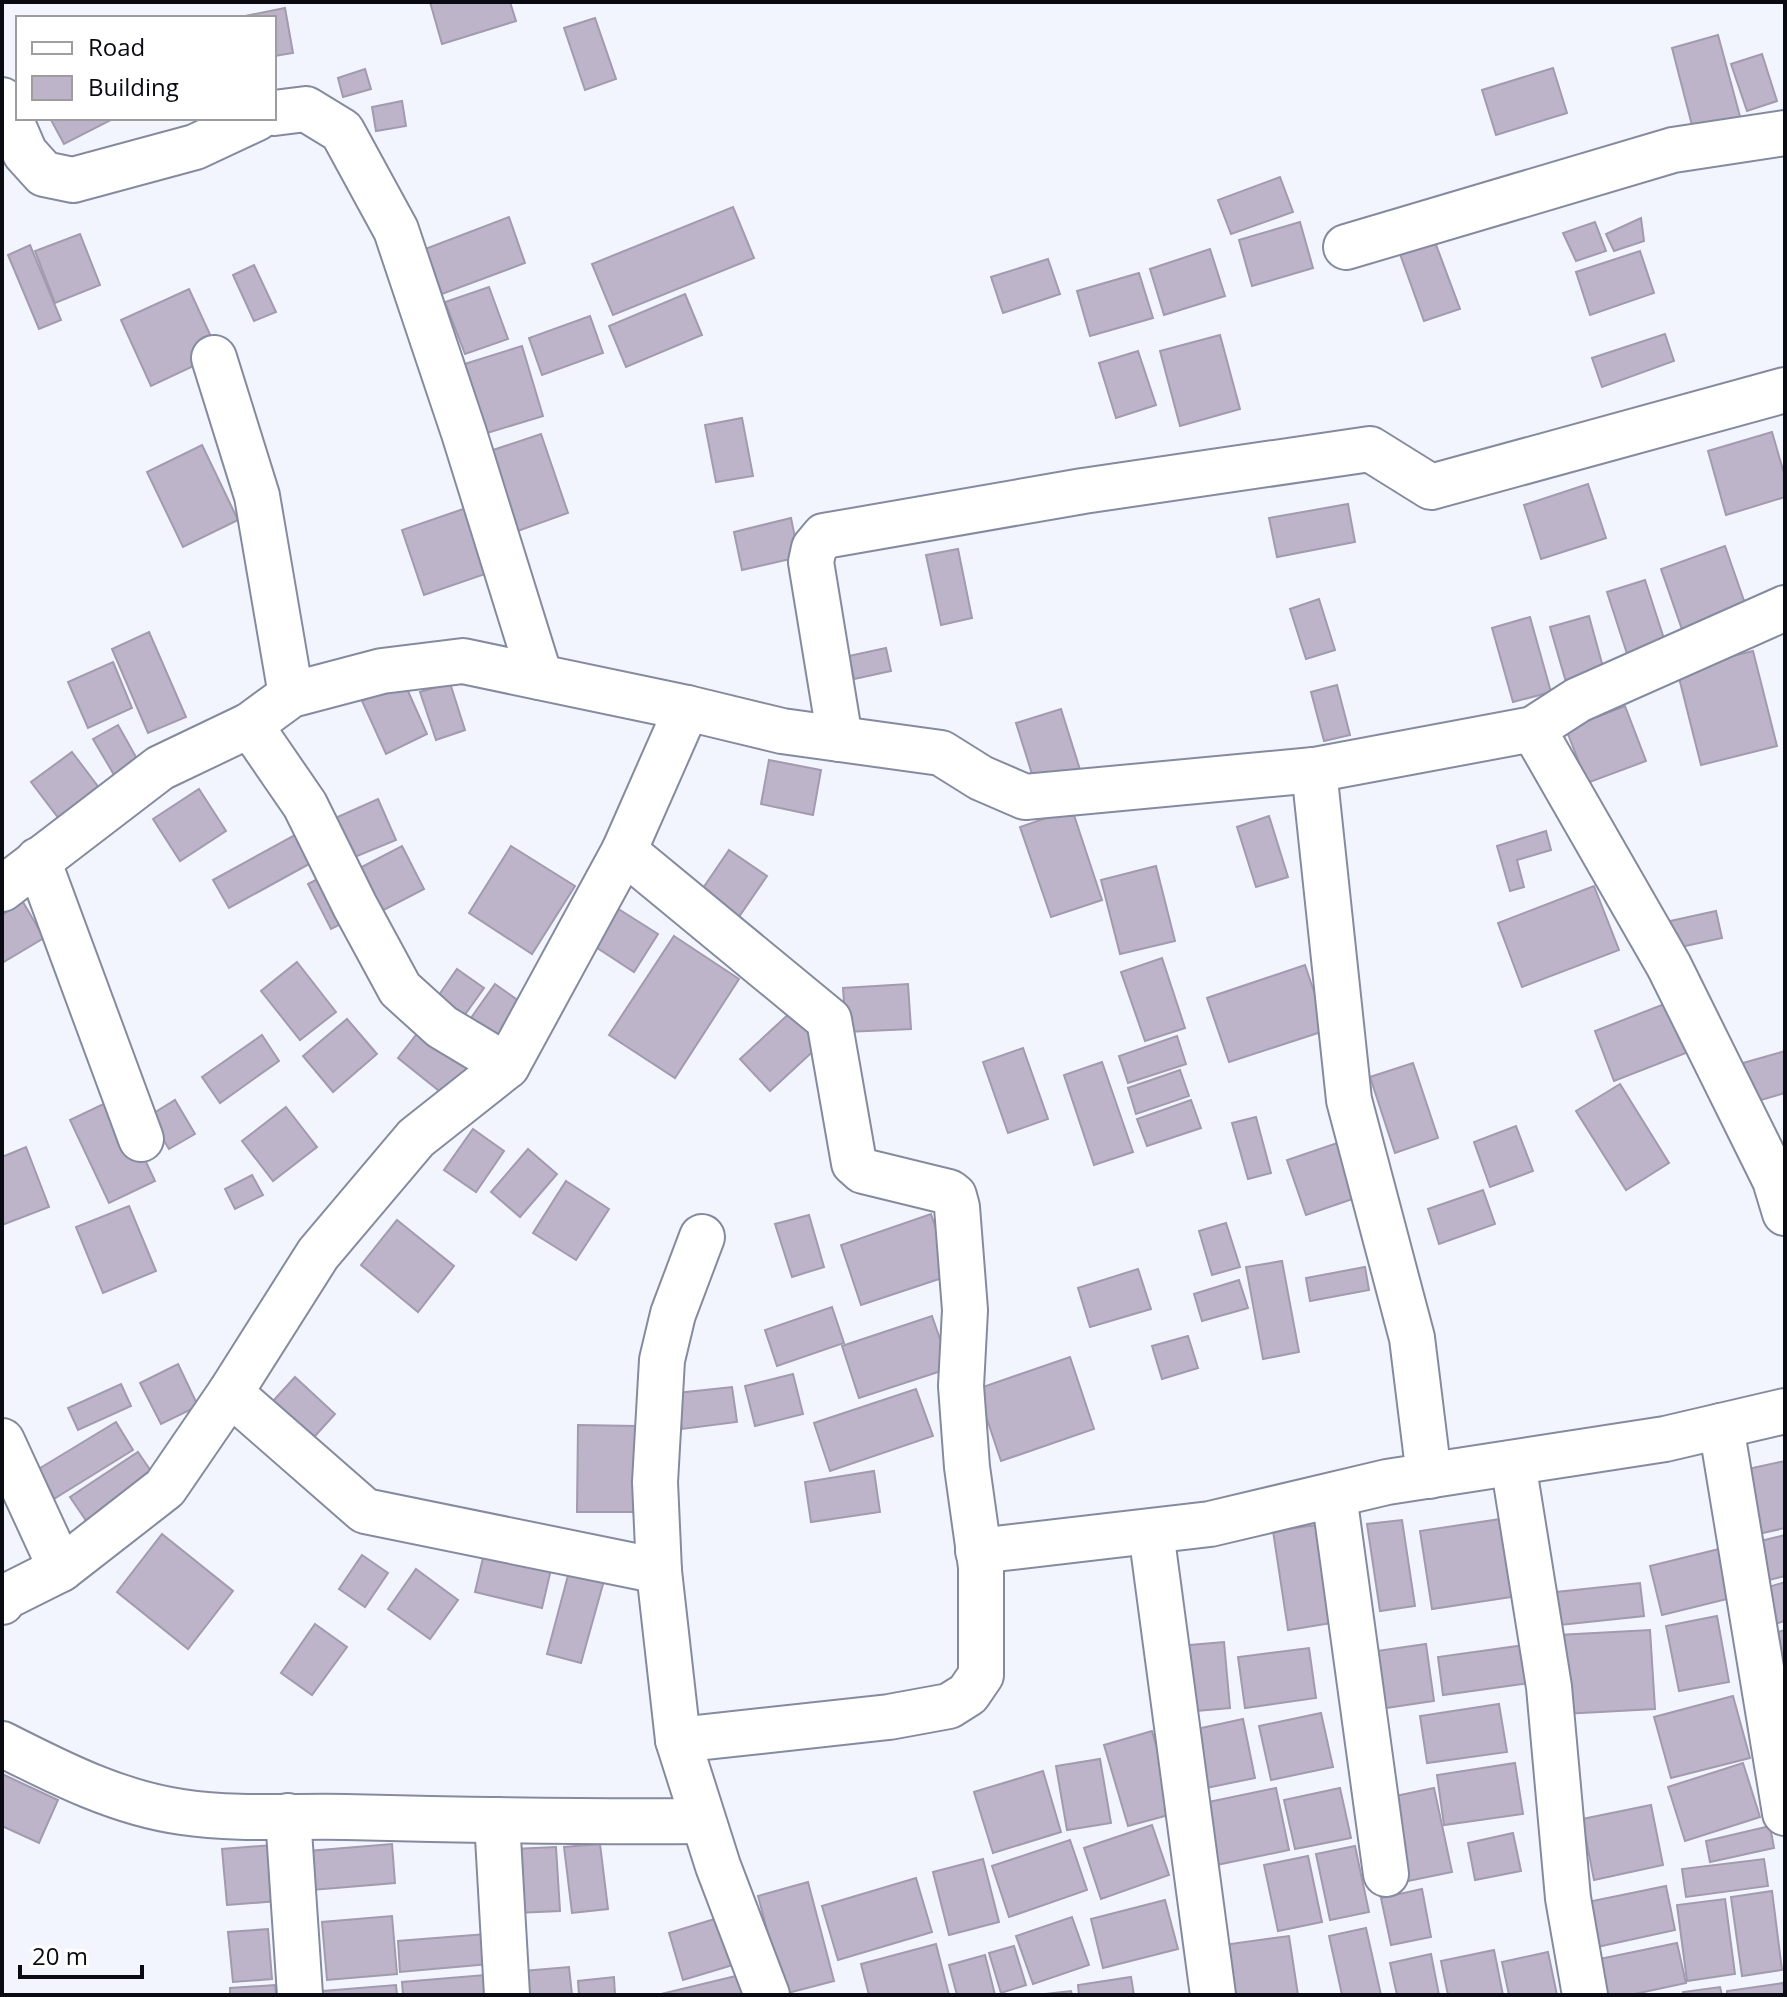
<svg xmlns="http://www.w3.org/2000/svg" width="1787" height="1997" viewBox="0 0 1787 1997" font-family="'Open Sans',sans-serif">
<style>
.building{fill:#bdb4ca;stroke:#a29aae;stroke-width:2}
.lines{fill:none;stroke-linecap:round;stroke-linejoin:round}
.minor-casing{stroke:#858b9f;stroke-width:48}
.minor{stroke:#fff;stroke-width:44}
</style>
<rect width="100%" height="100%" fill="#f3f5fe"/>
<g class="building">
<polygon points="430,2 510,2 516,21 442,44"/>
<polygon points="285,8 293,53 274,56 274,18 235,18"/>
<polygon points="595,18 616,79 585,90 564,28"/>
<polygon points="1718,35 1741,120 1694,133 1672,48"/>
<polygon points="1762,54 1777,101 1747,111 1731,64"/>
<polygon points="1553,68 1567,113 1496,135 1482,90"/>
<polygon points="365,69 371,89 343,97 338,78"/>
<polygon points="402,101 406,126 376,131 372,107"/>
<polygon points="50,118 113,118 113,119 64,144"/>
<polygon points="1280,177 1293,212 1231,234 1218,200"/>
<polygon points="733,207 754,258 613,315 592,264"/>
<polygon points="509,217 525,263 442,294 425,249"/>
<polygon points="1641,218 1644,241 1614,251 1606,234"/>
<polygon points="1300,222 1313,268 1252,286 1239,240"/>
<polygon points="1595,222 1606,251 1576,261 1563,233"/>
<polygon points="80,234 100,285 55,303 35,251"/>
<polygon points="1435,242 1460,309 1424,321 1400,254"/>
<polygon points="30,245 61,320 39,329 8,255"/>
<polygon points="1210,249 1225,296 1164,315 1150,269"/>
<polygon points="1640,251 1654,293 1590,315 1576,272"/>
<polygon points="1048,259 1060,294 1003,313 991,277"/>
<polygon points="254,265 276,312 254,321 233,275"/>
<polygon points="1139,273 1153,318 1090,336 1077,291"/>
<polygon points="489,287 508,339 465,354 445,302"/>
<polygon points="189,289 219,354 151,386 121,320"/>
<polygon points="685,294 702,335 626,367 609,326"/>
<polygon points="590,316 603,353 542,375 529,338"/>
<polygon points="1665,334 1674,361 1602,387 1592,358"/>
<polygon points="1220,335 1240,409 1180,426 1160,351"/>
<polygon points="522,346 543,416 474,437 452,368"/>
<polygon points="1138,351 1156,405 1116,418 1099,363"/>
<polygon points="742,418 753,476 716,482 705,425"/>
<polygon points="1772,432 1785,477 1785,497 1726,515 1708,451"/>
<polygon points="541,434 568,513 515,532 487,452"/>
<polygon points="202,445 238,520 183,547 147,472"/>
<polygon points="1588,484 1606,538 1541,559 1524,505"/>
<polygon points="1348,504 1355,542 1277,557 1269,518"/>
<polygon points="472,506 494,571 424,595 402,530"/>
<polygon points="791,518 799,557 742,570 734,532"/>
<polygon points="1725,546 1750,618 1686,641 1661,569"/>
<polygon points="958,549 972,618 941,625 926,555"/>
<polygon points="1645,580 1668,651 1630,663 1607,592"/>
<polygon points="1319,599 1335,650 1306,659 1290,609"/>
<polygon points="1589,616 1606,678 1568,689 1550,627"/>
<polygon points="1530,617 1551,692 1513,702 1492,628"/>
<polygon points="149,632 186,717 148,733 112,649"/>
<polygon points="886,648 891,671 854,679 849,656"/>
<polygon points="1753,651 1777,746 1701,765 1677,670"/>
<polygon points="113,662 132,708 88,728 68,682"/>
<polygon points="404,682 427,734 386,754 362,701"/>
<polygon points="450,683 465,730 436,740 420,692"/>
<polygon points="1337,685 1350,735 1324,741 1311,692"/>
<polygon points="1625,706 1646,761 1587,783 1566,729"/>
<polygon points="1061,709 1082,776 1037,790 1016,723"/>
<polygon points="118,725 141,766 117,780 93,739"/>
<polygon points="72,752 106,797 66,828 31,782"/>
<polygon points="769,760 821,770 813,815 761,804"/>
<polygon points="199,789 226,831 180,861 153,819"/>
<polygon points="378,799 396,840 350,859 333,819"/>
<polygon points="1072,809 1102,900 1051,917 1020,827"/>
<polygon points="1269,816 1288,877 1256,887 1237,827"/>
<polygon points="304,830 320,858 229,908 213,880"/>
<polygon points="1546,831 1551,850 1517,860 1524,887 1510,891 1497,846"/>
<polygon points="402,846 424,889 378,913 356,870"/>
<polygon points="511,846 575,886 532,954 469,913"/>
<polygon points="729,850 767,876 734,924 697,897"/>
<polygon points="1156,866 1175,941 1120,954 1101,880"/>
<polygon points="331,872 355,917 331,929 308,884"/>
<polygon points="1594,886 1619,950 1522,987 1498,923"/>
<polygon points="23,902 44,938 2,963 2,915"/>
<polygon points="609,903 658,934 634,972 585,940"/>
<polygon points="1716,911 1722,938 1676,948 1670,921"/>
<polygon points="674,936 739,979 675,1078 609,1035"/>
<polygon points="1162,958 1185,1028 1145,1041 1121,972"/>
<polygon points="297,962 336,1012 300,1040 261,991"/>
<polygon points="1305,965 1327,1030 1229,1062 1207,998"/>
<polygon points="457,969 484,988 459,1023 432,1005"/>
<polygon points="495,984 526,1006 497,1047 466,1025"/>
<polygon points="908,984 911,1029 846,1032 843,988"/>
<polygon points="1672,1001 1691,1051 1614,1081 1595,1031"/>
<polygon points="792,1011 822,1043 770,1091 740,1059"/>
<polygon points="347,1019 377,1054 333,1092 303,1056"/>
<polygon points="423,1026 474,1066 448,1098 398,1058"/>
<polygon points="262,1035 279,1061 220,1103 202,1077"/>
<polygon points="1177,1036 1186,1064 1128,1083 1119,1056"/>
<polygon points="1023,1048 1048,1119 1008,1133 983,1062"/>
<polygon points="1785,1051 1785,1093 1754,1102 1743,1063"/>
<polygon points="1102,1062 1133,1152 1094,1165 1064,1075"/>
<polygon points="1413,1063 1438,1138 1395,1153 1370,1077"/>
<polygon points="1180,1070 1189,1096 1136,1114 1128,1088"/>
<polygon points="1620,1084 1669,1163 1626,1190 1576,1111"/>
<polygon points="116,1098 155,1181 109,1203 70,1120"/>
<polygon points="175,1100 195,1134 169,1149 149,1116"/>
<polygon points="1191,1100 1201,1128 1147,1146 1137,1119"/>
<polygon points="286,1107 317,1147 273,1181 242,1141"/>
<polygon points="1256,1117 1271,1173 1248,1179 1232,1123"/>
<polygon points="1516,1126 1533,1171 1490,1187 1474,1142"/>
<polygon points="473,1129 504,1151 476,1192 444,1170"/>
<polygon points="1349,1139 1367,1194 1306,1215 1287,1160"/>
<polygon points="26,1147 49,1207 2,1225 2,1157"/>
<polygon points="528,1149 557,1174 520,1217 491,1192"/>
<polygon points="252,1175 263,1195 235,1209 225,1189"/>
<polygon points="566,1181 609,1209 576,1260 533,1233"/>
<polygon points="1483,1190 1495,1224 1439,1244 1428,1209"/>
<polygon points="129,1206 156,1271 103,1293 76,1227"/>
<polygon points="931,1214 951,1275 861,1305 841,1245"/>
<polygon points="809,1215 824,1267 792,1277 775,1224"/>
<polygon points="397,1220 454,1266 418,1312 361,1265"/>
<polygon points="1226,1223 1240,1267 1212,1275 1199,1231"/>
<polygon points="1282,1261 1299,1352 1263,1359 1246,1267"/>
<polygon points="1365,1267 1369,1290 1310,1301 1306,1278"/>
<polygon points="1138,1269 1151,1309 1090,1327 1078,1288"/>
<polygon points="1239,1280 1248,1308 1202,1321 1194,1294"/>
<polygon points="832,1307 844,1343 777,1366 765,1330"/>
<polygon points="932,1316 950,1368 859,1398 842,1346"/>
<polygon points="1188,1336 1198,1368 1162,1379 1152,1346"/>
<polygon points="1070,1357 1094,1429 1001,1461 977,1389"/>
<polygon points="178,1364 198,1406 161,1424 140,1383"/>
<polygon points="793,1374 803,1414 755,1426 745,1386"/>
<polygon points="295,1377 335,1414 305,1447 264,1411"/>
<polygon points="121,1384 131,1406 78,1430 68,1408"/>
<polygon points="732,1387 737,1422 682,1429 677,1393"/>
<polygon points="916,1389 933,1436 830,1471 814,1423"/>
<polygon points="116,1422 133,1450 44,1505 27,1476"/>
<polygon points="578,1425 637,1426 636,1512 577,1512"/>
<polygon points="138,1452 157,1480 89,1525 70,1497"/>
<polygon points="1785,1461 1785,1528 1749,1536 1734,1472"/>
<polygon points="874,1471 880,1512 811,1522 805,1482"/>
<polygon points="1514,1517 1525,1595 1432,1609 1420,1531"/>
<polygon points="1402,1520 1415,1606 1380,1611 1367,1524"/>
<polygon points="1324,1524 1338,1622 1288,1630 1273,1531"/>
<polygon points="162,1534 233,1591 188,1649 117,1592"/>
<polygon points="1785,1535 1785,1576 1753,1584 1744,1545"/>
<polygon points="1723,1548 1735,1597 1662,1615 1650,1566"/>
<polygon points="485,1549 552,1565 542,1608 475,1592"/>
<polygon points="362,1555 388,1573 365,1607 339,1589"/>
<polygon points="570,1568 605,1577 581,1663 547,1654"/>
<polygon points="416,1569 458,1600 430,1639 388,1609"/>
<polygon points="1785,1582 1785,1621 1764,1627 1753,1592"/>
<polygon points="1640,1583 1644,1616 1551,1626 1547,1593"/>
<polygon points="1717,1616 1729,1682 1679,1691 1666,1626"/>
<polygon points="315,1624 347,1647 312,1695 281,1673"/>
<polygon points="1650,1630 1655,1709 1563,1714 1558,1635"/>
<polygon points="1785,1630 1785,1660 1770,1665 1761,1637"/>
<polygon points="1224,1642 1230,1708 1185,1712 1178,1646"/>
<polygon points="1426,1644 1434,1701 1379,1709 1370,1652"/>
<polygon points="1525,1645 1530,1683 1443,1695 1438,1657"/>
<polygon points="1309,1648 1316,1698 1245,1708 1238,1657"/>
<polygon points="1733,1696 1750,1758 1671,1778 1654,1717"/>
<polygon points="1499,1704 1507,1752 1427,1763 1420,1716"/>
<polygon points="1321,1713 1333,1767 1271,1780 1259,1726"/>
<polygon points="1243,1719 1255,1778 1206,1788 1192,1730"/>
<polygon points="1152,1731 1176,1813 1128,1826 1104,1745"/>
<polygon points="1100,1759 1111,1823 1067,1830 1056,1766"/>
<polygon points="1515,1763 1523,1814 1444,1825 1437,1775"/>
<polygon points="1743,1763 1760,1817 1685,1841 1668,1787"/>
<polygon points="1043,1771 1061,1832 993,1853 974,1792"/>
<polygon points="2,1774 58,1800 39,1843 2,1826"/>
<polygon points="1276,1788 1289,1850 1207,1867 1194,1805"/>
<polygon points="1340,1788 1351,1838 1295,1849 1284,1800"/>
<polygon points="1434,1788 1452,1872 1398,1883 1381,1799"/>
<polygon points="1651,1805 1663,1865 1594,1880 1582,1819"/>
<polygon points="1152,1825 1169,1875 1101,1899 1084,1848"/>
<polygon points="1770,1826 1774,1848 1710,1862 1706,1841"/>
<polygon points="1513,1833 1521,1871 1475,1880 1468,1843"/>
<polygon points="1070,1840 1087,1890 1009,1917 992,1866"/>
<polygon points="392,1844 395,1883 312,1890 308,1851"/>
<polygon points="600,1844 608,1909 572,1913 564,1847"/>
<polygon points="273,1845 278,1901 227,1905 222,1849"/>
<polygon points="1355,1846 1369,1912 1330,1920 1316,1854"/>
<polygon points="556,1847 560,1911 516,1913 513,1849"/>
<polygon points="1308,1856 1322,1922 1278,1931 1264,1865"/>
<polygon points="983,1859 999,1922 949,1935 933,1872"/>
<polygon points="1764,1859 1768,1886 1686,1897 1682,1869"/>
<polygon points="916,1878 932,1932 838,1960 822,1906"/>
<polygon points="808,1882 834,1981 784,1994 758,1896"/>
<polygon points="1666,1886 1675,1930 1588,1949 1578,1904"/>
<polygon points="1422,1889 1431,1937 1391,1945 1381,1898"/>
<polygon points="1772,1891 1782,1970 1742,1976 1731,1897"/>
<polygon points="1725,1899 1735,1974 1687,1981 1677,1905"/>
<polygon points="1165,1900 1178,1949 1103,1968 1091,1919"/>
<polygon points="392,1916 397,1974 327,1980 322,1922"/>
<polygon points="721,1917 736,1964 683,1980 669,1933"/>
<polygon points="1072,1917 1089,1965 1033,1984 1016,1936"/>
<polygon points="1366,1928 1381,1995 1342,1995 1329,1936"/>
<polygon points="268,1929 272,1979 233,1982 228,1932"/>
<polygon points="486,1934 489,1964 400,1972 398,1941"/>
<polygon points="1289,1936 1298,1995 1230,1995 1223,1945"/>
<polygon points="1677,1943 1686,1983 1630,1995 1590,1995 1585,1962"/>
<polygon points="936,1944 949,1995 869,1995 861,1964"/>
<polygon points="1014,1946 1026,1985 1001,1993 989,1953"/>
<polygon points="1494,1950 1503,1995 1448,1995 1441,1961"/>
<polygon points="1548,1952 1557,1995 1509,1995 1502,1962"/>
<polygon points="1431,1954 1439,1995 1397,1995 1390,1963"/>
<polygon points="985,1955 995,1995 957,1995 949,1965"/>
<polygon points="569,1967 572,1995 525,1995 523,1971"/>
<polygon points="485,1975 487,1995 403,1995 402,1982"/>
<polygon points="740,1975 745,1995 657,1995"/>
<polygon points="614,1977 615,1995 579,1995 578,1981"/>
<polygon points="1131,1977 1134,1995 1079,1995 1078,1985"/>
<polygon points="1783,1983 1785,1995 1727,1995 1727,1991"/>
<polygon points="275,1985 276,1995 230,1995 230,1988"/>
<polygon points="396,1985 397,1995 323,1995 323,1991"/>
<polygon points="1720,1987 1722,1995 1683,1995 1683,1992"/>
<polygon points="1071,1991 1072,1995 1036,1995"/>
</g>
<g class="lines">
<defs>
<g id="minor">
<polyline points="2,100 25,153 44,174 73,180 195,147 257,118"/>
<polyline points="274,113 306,109 342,131 396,230 464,433 540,677"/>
<polyline points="1346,247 1673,150 1785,133"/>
<polyline points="214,358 257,496 291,695"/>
<polyline points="250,725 305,805 355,906 400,989 442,1027 507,1066"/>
<polyline points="1533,729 1669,966 1775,1180 1785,1213"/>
<polyline points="840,739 811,562 814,548 824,536 1083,491 1370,449 1431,487 1785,390"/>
<polyline points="1314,770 1349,1100 1412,1338 1429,1476"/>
<polyline points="624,851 829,1020 854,1163 863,1171 949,1192 954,1196 957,1207 965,1310 961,1386 967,1467 981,1567 981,1675 968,1694 949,1706 889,1717 678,1740"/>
<polyline points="38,860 141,1139"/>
<polyline points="2,889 160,768 250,725 291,695 382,671 463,661 687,708 782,731 941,753 981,778 1025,797 1314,770 1533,729 1578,700 1785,608"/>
<polyline points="702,1237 673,1314 662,1360 655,1482 659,1571 678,1740 718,1866 767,1995"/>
<polyline points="230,1393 365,1511 659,1571"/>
<polyline points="1721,1426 1785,1813"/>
<polyline points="2,1441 61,1569 5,1597 2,1602"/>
<polyline points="1513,1463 1549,1687 1568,1898 1585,1995"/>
<polyline points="1334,1495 1386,1874"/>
<polyline points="1151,1532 1213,1995"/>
<polyline points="978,1551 1210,1524 1387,1482 1665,1439 1785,1411"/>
<polyline points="61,1569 165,1488 230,1393 318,1254 416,1138 507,1066 624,851 687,708"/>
<path d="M2 1744C59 1773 118 1803 182 1812 236 1820 292 1816 346 1817 465 1820 584 1822 703 1821"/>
<polyline points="288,1816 300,1995"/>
<polyline points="497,1820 507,1995"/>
</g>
</defs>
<use href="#minor" class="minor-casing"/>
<use href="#minor" class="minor"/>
</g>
<rect width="1787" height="1997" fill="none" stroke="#0a0b12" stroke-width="8"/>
<rect x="16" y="16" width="260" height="104" fill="#ffffff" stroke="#9d9da0" stroke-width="2"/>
<rect x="32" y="42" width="40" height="12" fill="#ffffff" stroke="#9d9da0" stroke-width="2"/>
<text x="88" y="56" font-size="24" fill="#0a0b12">Road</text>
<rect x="32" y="76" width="40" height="24" fill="#bdb4ca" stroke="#9d9da0" stroke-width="2"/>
<text x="88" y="96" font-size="24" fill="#0a0b12">Building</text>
<path d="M20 1965v12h122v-12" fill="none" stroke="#0a0b12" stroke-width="4"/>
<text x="32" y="1965" font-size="24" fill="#0a0b12" stroke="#ffffff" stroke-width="6" paint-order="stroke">20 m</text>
</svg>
